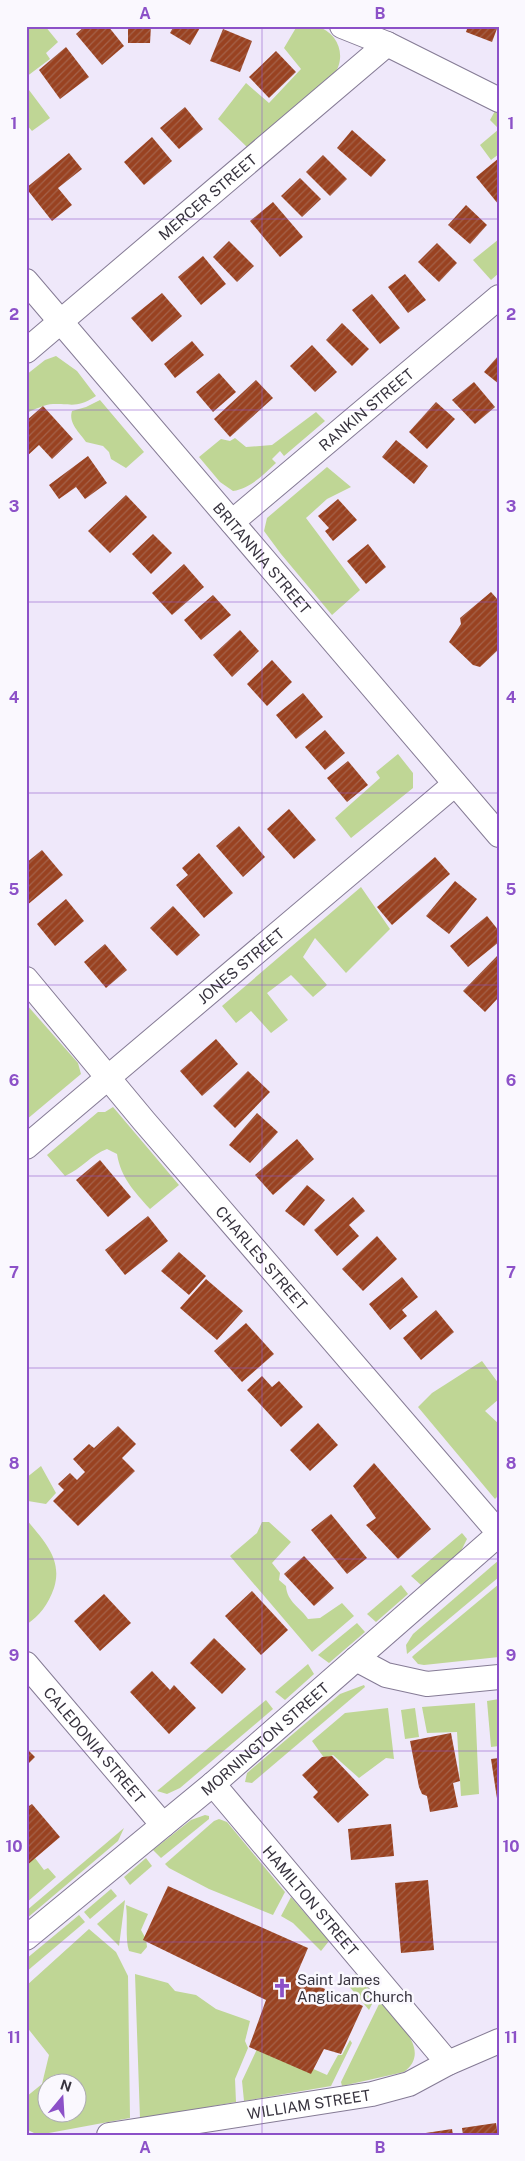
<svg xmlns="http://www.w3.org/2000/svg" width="525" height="2161" viewBox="0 0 525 2161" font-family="'Public Sans',sans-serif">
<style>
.grass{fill:#bfd695;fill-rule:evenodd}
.building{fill:url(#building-hatch)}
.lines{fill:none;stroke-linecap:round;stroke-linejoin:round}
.minor-casing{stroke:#857b95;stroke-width:26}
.minor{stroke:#fff;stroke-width:24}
.grid{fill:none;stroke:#8c51c8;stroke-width:1;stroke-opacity:0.55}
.labels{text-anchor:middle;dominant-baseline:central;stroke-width:5;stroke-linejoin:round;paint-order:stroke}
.street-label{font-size:15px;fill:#38343f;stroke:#faf8fe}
.poi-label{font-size:15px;fill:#38343f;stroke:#faf8fe;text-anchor:start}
.neatline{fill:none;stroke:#8c51c8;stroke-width:2}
.grid-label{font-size:16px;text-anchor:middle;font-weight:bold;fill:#8c51c8}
</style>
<defs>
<pattern id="building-hatch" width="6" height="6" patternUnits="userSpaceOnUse" patternTransform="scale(1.25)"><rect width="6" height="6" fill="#994221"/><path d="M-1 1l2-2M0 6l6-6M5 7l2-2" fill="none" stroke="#a4624a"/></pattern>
</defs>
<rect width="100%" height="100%" fill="#efe8fa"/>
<g class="grass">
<polygon points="29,26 45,26 58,42 46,53 50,59 26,77 26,29"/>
<path d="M297 26C303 26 311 25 316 26 340 33 347 58 333 76L247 147 218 119 246 83 269 103 301 69 284 48Z"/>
<polygon points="26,86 50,118 32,131 26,124"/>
<polygon points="495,111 499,114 499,154 491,160 480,145 499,129 490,120"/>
<polygon points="499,239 499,273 491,280 473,260"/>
<path d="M56 356 77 371 96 396C77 408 74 404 53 404 45 404 34 410 26 413V375L45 360Z"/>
<path d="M100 400 144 452 126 468 111 459 109 452 103 446 86 442C80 433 68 423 72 411L86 407Z"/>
<path d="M316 412 325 421 284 456 280 451 272 459 276 463C263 475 251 488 233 491L220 482 199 457 221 439 230 441 235 438 246 447 272 445Z"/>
<polygon points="327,467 351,487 327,499 306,518 360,590 332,615 281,554 264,531 267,518"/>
<polygon points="398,754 413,773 413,788 351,838 335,818 380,778 376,772"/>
<polygon points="361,887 390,929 346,973 315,938 303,957 327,985 313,997 291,975 267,993 288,1020 271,1033 251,1011 236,1023 222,1006"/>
<polygon points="26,1004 78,1063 81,1074 26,1120"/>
<path d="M113 1107 179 1185 150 1209C134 1191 121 1178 117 1154L107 1149C91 1155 81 1169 65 1176L47 1155 98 1112H105Z"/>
<polygon points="482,1361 499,1384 499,1399 485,1411 499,1424 499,1495 495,1499 418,1407 432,1393"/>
<polygon points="41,1466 56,1493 46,1504 28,1501 26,1504 26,1478"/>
<path d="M26 1519C44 1541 63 1559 54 1588 48 1605 40 1615 26 1625Z"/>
<path d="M262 1522H269L291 1542 272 1563 280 1573 279 1580 286 1586C287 1602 300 1607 308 1619L320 1618 342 1603 354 1616 312 1652 230 1556 257 1533Z"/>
<polygon points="462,1533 467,1539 461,1551 421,1585 411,1576"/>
<polygon points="499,1560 499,1577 407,1654 406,1645 413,1634"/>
<polygon points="499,1584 499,1657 424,1665 418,1664 412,1657 414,1655"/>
<polygon points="401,1585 408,1594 376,1622 367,1614"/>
<polygon points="357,1623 365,1632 329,1663 318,1655"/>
<polygon points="308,1664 314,1674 285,1700 275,1692"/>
<polygon points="364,1685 365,1687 252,1783 245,1782 247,1773 340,1694"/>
<polygon points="499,1699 499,1746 491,1747 487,1701"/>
<polygon points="266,1700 273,1709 180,1788 167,1794 157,1791"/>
<polygon points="475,1703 479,1794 461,1796 457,1732 427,1733 422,1707"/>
<polygon points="388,1708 394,1759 386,1758 359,1778 333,1755 325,1759 312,1741 345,1713"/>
<polygon points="415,1708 419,1737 405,1739 401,1710"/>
<polygon points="205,1815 209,1816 209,1819 161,1858 153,1850 191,1820"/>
<polygon points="219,1819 227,1822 285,1892 273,1915 209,1889 169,1868 165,1864 214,1821"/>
<polygon points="124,1828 118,1841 26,1919 26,1911"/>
<polygon points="35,1858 44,1870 48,1868 56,1877 26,1903 26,1865"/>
<polygon points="146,1858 152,1866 130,1885 124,1877"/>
<polygon points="111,1889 117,1896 90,1919 84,1912"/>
<polygon points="291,1897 329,1941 321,1951 293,1923 281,1916"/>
<polygon points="125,1900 119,1946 97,1924"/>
<path d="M126 1905 148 1914 141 1930 146 1939 147 1947 141 1954 129 1951C125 1939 128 1919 126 1905Z"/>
<polygon points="79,1915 85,1922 26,1972 26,1959"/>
<path d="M89 1929 116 1952 128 1976 130 2118 38 2135 26 2129V2097L42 2084 49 2055 26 2026V1986ZM48 2084H78V2114H48Z"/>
<polygon points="135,1974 168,1983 175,1991 196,1995 216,2009 250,2021 245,2041 248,2048 235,2079 236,2102 140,2119"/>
<polygon points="356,1974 376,1996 369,2010 348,1985 352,1976"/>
<path d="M380 2002C396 2021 433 2050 404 2072L342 2086 341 2082Z"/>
<polygon points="350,2040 352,2043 331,2086 244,2101 242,2081 259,2045 327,2075 338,2055 342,2055"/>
</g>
<g class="building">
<polygon points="85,26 108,26 124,46 102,65 76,34"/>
<polygon points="128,26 151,26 150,43 128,43"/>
<polygon points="174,26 201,26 190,45 170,33"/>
<polygon points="468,26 498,26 492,42 466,32"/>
<polygon points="223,29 252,41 240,72 210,61"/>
<polygon points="66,47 89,77 60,99 39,70"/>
<polygon points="276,51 296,72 269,98 249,77"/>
<polygon points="185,107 203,129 179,149 160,128"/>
<polygon points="352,130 386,160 371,177 337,148"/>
<polygon points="152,137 172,161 144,185 124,162"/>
<polygon points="69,153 82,169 58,188 72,205 52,221 26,188"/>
<polygon points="323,155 347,179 330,196 306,172"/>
<polygon points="499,158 499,205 476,177"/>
<polygon points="300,178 321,199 302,217 281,196"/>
<polygon points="273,202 303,237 280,257 250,221"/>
<polygon points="466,205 487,225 470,244 448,225"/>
<polygon points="229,241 254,266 237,282 213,257"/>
<polygon points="437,243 457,263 439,282 418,262"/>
<polygon points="203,256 226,284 201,305 178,277"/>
<polygon points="405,274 426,300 408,313 388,287"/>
<polygon points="162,293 182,316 152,342 131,318"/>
<polygon points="372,294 400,328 380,344 352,310"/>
<polygon points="342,323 369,349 352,366 326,340"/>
<polygon points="192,341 204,355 175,378 164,364"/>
<polygon points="312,345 337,372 315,392 290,366"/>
<polygon points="499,355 499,384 484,372"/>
<polygon points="219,373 236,392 213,412 196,392"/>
<polygon points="256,380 273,398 230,437 214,419"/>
<polygon points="474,382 495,407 475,424 452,400"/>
<polygon points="436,402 455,419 427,449 409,432"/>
<polygon points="43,406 73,439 52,459 39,445 26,457 26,421"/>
<polygon points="396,440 428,466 414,484 382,457"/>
<polygon points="88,456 107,483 85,499 76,487 59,499 49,485"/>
<polygon points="126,495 147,517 110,553 88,531"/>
<polygon points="338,499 357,520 333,541 325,531 329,528 318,516"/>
<polygon points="153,534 172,553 151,574 132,554"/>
<polygon points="368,544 386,567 366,584 347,561"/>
<polygon points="184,564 204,587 172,615 152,593"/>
<polygon points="491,592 499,601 499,649 480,667 473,665 449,642 461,624 460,618"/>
<polygon points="213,595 231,615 201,640 184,620"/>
<polygon points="240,630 259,651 232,677 213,655"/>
<polygon points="272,660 292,682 267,706 247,684"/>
<polygon points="303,693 323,717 296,739 276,715"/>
<polygon points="325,730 345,753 325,770 305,747"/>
<polygon points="348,761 368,785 347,802 327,778"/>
<polygon points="289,809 316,840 294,859 267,829"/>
<polygon points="239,826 265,857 243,877 216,846"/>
<polygon points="42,850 63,875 26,906 26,863"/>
<polygon points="199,853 233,893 204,918 176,885 188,875 182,868"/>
<polygon points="435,857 450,874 392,925 377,907"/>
<polygon points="455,881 477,899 449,934 426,916"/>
<polygon points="66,899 84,921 55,946 37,924"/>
<polygon points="173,906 200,935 177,956 150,928"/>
<polygon points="487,916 499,931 499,942 468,967 450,946"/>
<polygon points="105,944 127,970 106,988 84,962"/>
<polygon points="499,954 499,997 485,1012 463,991"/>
<polygon points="216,1039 238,1064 202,1096 180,1071"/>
<polygon points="248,1071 270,1092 235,1128 213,1106"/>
<polygon points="257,1113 278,1132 250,1163 229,1145"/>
<polygon points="297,1139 314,1159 273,1195 255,1175"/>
<polygon points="100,1160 131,1197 108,1217 76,1180"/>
<polygon points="307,1185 325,1200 304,1226 285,1211"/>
<polygon points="353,1197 365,1211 349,1225 359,1236 337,1256 314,1230"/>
<polygon points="148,1216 168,1241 125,1275 105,1250"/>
<polygon points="377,1236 397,1259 363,1291 342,1269"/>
<polygon points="179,1252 206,1276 189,1295 161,1271"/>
<polygon points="402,1277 418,1297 402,1310 407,1316 390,1330 369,1304"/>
<polygon points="206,1279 243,1311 217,1340 180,1308"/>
<polygon points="436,1310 454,1332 421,1360 403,1338"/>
<polygon points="246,1323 274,1354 242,1382 214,1351"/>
<polygon points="262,1376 272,1387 279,1381 303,1407 281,1427 247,1390"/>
<polygon points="318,1423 338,1445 310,1471 290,1450"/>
<polygon points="118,1426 136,1444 122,1458 135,1471 78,1526 53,1501 64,1490 58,1484 70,1473 77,1480 85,1472 73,1459 89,1444 94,1448"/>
<polygon points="374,1463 431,1529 398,1559 366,1525 376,1518 353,1486"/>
<polygon points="331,1514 367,1558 347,1574 311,1530"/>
<polygon points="304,1556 334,1588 314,1606 284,1574"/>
<polygon points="252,1591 288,1630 261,1655 225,1616"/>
<polygon points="104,1594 131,1623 100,1651 74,1621"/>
<polygon points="214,1638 246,1669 222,1694 190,1663"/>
<polygon points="152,1671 170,1690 174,1685 196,1708 169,1734 130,1692"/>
<polygon points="451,1733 460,1781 453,1783 458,1807 430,1812 427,1796 422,1794 419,1787 410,1741"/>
<polygon points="26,1748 35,1757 26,1766"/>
<polygon points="332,1756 369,1795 338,1823 313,1797 318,1792 302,1775 322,1757"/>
<polygon points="499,1758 499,1805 498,1805 491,1759"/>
<polygon points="32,1804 60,1837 26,1866 26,1808"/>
<polygon points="391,1824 394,1856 351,1860 348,1829"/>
<polygon points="428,1880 434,1950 401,1953 395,1883"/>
<polygon points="168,1886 308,1948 296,1976 363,2006 341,2054 324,2049 311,2074 249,2047 266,2000 143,1940"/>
<polygon points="496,2123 498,2135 463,2135 462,2128"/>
<polygon points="452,2129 453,2135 419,2135 419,2134"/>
</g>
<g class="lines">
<defs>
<g id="minor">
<polyline points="342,26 387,44 499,100"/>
<path id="s1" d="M26 281 499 835"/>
<path id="s2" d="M26 351 387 44"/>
<path id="s3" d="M232 522 499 297"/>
<path id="s4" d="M26 979 144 1121 499 1533"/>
<path id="s5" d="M26 1147 455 784"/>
<polyline points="356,1659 386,1675 427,1684 499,1677"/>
<path id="s6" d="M26 1664 163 1825"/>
<path id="s7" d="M213 1784 448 2063"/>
<path id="s8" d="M26 1938 213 1784 499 1534"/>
<path id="s9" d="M109 2135 372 2094 409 2084 448 2063 499 2041"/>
</g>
</defs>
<use href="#minor" class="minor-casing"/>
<use href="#minor" class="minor"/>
</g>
<path class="grid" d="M262 26V2135M26 219H499M26 410H499M26 602H499M26 793H499M26 985H499M26 1176H499M26 1368H499M26 1559H499M26 1751H499M26 1942H499"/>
<defs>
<symbol id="church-bare" viewBox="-9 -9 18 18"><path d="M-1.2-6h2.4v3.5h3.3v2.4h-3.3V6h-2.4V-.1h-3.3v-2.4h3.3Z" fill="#8c51c8" stroke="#faf8fe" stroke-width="2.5" paint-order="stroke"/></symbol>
</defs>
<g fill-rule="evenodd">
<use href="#church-bare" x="268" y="1974" width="28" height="28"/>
</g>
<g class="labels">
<g class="street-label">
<text stroke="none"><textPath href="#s2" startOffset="238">MERCER STREET</textPath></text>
<text stroke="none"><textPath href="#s3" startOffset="175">RANKIN STREET</textPath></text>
<text stroke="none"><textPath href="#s1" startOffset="364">BRITANNIA STREET</textPath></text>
<text stroke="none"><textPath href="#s5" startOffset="281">JONES STREET</textPath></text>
<text stroke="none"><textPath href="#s4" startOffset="365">CHARLES STREET</textPath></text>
<text stroke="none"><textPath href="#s8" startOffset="311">MORNINGTON STREET</textPath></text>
<text stroke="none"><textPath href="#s6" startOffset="106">CALEDONIA STREET</textPath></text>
<text stroke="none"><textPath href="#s7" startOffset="152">HAMILTON STREET</textPath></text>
<text stroke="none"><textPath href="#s9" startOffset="202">WILLIAM STREET</textPath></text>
</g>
<g class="poi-label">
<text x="297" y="1979">Saint James<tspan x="297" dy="17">Anglican Church</tspan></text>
</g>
</g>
<rect width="525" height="2161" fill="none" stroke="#faf8fe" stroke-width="55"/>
<g transform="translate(62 2098) rotate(18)"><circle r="24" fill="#faf8fe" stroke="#acaab2"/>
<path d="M0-4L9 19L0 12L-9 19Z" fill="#8c51c8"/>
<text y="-8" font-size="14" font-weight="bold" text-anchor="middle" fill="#38343f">N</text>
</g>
<rect x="28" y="28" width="470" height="2106" class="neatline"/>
<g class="grid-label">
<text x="145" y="19">A</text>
<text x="380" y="19">B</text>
<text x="14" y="129">1</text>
<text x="511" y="129">1</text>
<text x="14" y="320">2</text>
<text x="511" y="320">2</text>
<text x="14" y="512">3</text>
<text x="511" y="512">3</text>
<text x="14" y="703">4</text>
<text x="511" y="703">4</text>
<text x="14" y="895">5</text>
<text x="511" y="895">5</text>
<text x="14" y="1086">6</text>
<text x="511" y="1086">6</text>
<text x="14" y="1278">7</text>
<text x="511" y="1278">7</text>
<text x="14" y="1469">8</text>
<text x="511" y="1469">8</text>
<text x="14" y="1661">9</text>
<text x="511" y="1661">9</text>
<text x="14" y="1852">10</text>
<text x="511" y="1852">10</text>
<text x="14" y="2043">11</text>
<text x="511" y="2043">11</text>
<text x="145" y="2153">A</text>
<text x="380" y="2153">B</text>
</g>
</svg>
